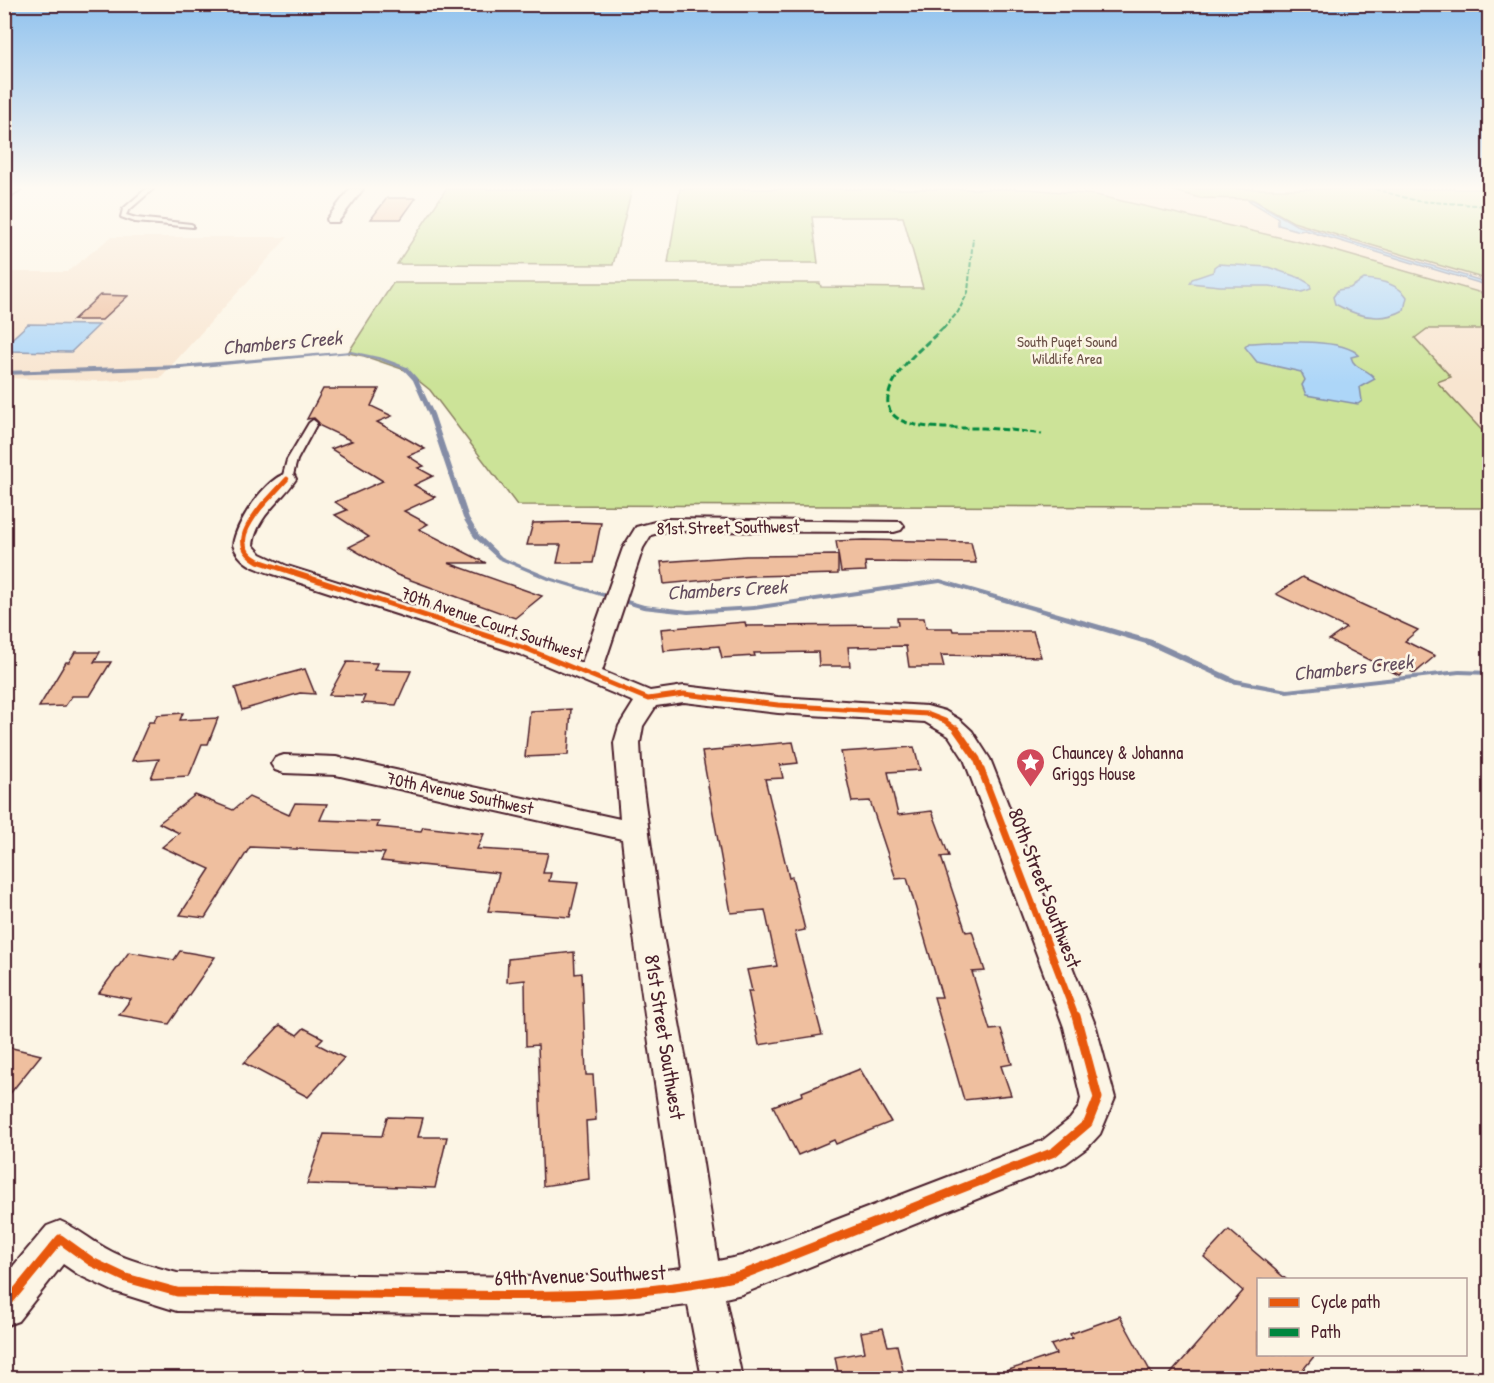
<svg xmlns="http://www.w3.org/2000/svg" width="1494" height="1383" viewBox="0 0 1494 1383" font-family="'Patrick Hand',sans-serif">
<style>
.built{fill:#f8e5d0}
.green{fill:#cce398;stroke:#8b8162;stroke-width:1.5}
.water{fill:#add6f8;stroke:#858da6;stroke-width:1.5}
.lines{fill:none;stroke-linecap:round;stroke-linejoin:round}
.stream{fill:#858da6;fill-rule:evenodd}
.building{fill:#efbf9f;stroke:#4a1f2b;stroke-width:1.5}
.service-casing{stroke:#4a1f2b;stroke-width:4}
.minor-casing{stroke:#4a1f2b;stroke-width:4}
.service{fill:#fcf5e5;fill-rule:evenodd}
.minor{fill:#fcf5e5;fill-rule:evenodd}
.quiet-far1{stroke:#00873e;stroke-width:2;stroke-dasharray:5 2;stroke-linecap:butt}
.quiet{stroke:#00873e;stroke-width:3;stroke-dasharray:7 3;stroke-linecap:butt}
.cycleway-far3-casing{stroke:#fcf5e5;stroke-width:8}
.cycleway-far2-casing{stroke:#fcf5e5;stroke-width:9}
.cycleway-far1-casing{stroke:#fcf5e5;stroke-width:10}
.cycleway-casing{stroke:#fcf5e5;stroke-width:13}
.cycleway-far3{stroke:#e8590c;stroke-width:4.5}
.cycleway-far2{stroke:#e8590c;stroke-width:5}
.cycleway-far1{stroke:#e8590c;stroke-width:7}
.cycleway{stroke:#e8590c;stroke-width:9}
.labels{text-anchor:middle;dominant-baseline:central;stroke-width:5;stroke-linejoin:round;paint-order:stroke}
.far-park-label{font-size:15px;fill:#6a5046;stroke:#fcf5e5}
.street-label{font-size:18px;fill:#4a1f2b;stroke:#fcf5e5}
.poi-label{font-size:18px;fill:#4a1f2b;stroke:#fcf5e5;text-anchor:start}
.water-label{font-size:20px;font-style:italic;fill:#634d5e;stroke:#fcf5e5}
.near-street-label{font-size:21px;fill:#4a1f2b;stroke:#fcf5e5}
</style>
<rect width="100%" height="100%" fill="#fcf5e5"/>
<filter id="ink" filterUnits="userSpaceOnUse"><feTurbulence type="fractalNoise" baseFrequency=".0167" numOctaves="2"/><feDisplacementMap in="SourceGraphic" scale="12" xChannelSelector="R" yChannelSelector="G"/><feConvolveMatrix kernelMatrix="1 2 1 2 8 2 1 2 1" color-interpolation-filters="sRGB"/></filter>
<g filter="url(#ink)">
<g class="built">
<polygon points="1029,189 1167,189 1200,198 1252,199 1293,222 1489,280 1489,295 1321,247 1096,195"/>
<polygon points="111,237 288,237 160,378 100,381 5,378 5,272 67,272"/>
<polygon points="1427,329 1489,329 1489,438 1436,381 1450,377 1415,338"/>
</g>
<g class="green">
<polygon points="446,189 632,189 613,265 397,264"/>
<polygon points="680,189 1029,189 1096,195 1321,247 1489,295 1489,329 1427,329 1415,338 1451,377 1437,382 1489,438 1489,508 517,505 430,390 405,370 364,356 348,353 393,283 820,283 821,287 923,288 903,217 812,217 818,263 668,263"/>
<polygon points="1167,189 1489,189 1489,280 1293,222 1252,199 1200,198"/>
</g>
<g class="water">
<polygon points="1248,200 1253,200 1296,225 1489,283 1489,286 1304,230 1300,231 1278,225 1278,218"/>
<polygon points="1218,264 1268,267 1300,278 1310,284 1311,289 1302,292 1270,286 1220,286 1190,283 1192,279 1213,272 1214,267"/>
<path d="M1364 279C1380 280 1398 284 1407 297L1404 310C1381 323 1356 316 1335 304L1333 297 1338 290 1350 288Z"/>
<polygon points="28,324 99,325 71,352 5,351 5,345"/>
<path d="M1249 343C1273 342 1343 337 1359 355L1351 357C1354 370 1369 368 1375 379L1360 387 1362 401 1358 404 1306 395 1302 385 1305 380 1301 372 1257 362 1245 347Z"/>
</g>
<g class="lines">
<polygon class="stream" points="351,351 383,358 407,367 417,378 434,414 469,518 479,535 502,557 552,578 644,605 688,610 754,606 940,579 1152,640 1236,679 1287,689 1459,670 1490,671 1490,675 1459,674 1287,693 1231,683 1146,644 940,583 754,610 688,614 643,609 548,580 498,559 474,537 463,518 428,414 413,380 403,369 379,360 351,353 181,369 4,375 4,371 181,365"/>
</g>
<g class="building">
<polygon points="387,198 416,198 401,219 371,219"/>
<polygon points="100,295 128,296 102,320 73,320"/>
<polygon points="323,389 379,389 371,406 392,416 377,422 425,449 408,456 424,466 418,468 433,476 414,485 435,497 404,511 428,524 419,529 486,563 448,563 542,596 515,618 397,575 349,547 369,537 335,515 347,510 335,502 383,481 331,449 352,441 318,425 319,423 314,418 307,419"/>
<polygon points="576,522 601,523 593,563 557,563 561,545 527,545 533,523"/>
<polygon points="864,540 971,542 976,563 865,562 866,571 841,572 836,541"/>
<polygon points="838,555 838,574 750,576 664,584 661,562 746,556"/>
<polygon points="1302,577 1418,630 1405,641 1435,656 1415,673 1406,669 1399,675 1329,640 1346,628 1276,594"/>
<polygon points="897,618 924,618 926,628 952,628 953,631 1033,631 1041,657 941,655 944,667 909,667 906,646 848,647 850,666 819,666 818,652 754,653 755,656 722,658 719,646 664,651 661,629 745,622 746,626 898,625"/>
<polygon points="75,652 100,652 94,662 111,662 90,696 72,696 65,706 39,707 66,662 69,662"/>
<polygon points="347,662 377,663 374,670 411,671 396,705 362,703 365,696 329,695"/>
<polygon points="305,669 315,694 300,693 242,710 235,688"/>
<polygon points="571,709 568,755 525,757 530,711"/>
<polygon points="183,713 180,720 218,718 208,744 202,744 189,776 151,778 159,759 132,761 149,722 154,722 157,715"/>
<polygon points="793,742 798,763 780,765 783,778 765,779 789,878 792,877 805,930 795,932 822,1035 759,1045 748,991 752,991 747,970 777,966 765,910 731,913 702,752 723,750 723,748"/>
<polygon points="914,747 920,770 888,772 898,815 932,811 949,856 941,857 966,932 972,931 985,971 972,972 990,1030 1001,1029 1012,1064 1001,1066 1011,1095 964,1100 934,997 942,997 907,878 896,879 870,801 852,802 841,752"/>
<polygon points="195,795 233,810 249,797 289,815 295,803 327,804 320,820 379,822 377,827 421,831 423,827 484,834 477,849 548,853 543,873 551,873 549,881 578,883 570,917 488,911 499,873 381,861 385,853 250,847 205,918 180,915 210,869 162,847 179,833 159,823"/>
<polygon points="180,951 215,957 169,1024 119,1015 131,999 99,993 129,952 174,960"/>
<polygon points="574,952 575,974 582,973 586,1075 593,1075 596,1120 586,1121 589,1179 543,1186 538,1045 526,1046 525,980 507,982 508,959"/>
<polygon points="280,1025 297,1035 304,1028 323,1038 317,1044 344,1058 308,1097 244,1063"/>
<polygon points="4,1046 41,1055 4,1101"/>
<polygon points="860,1069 891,1122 836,1144 834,1140 798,1155 773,1106 803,1095 802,1092"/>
<polygon points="387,1117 423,1118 418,1137 447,1137 435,1188 307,1184 324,1134 382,1136"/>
<polygon points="1229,1230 1287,1280 1258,1280 1258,1354 1316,1354 1296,1378 1167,1378 1243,1291 1204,1257"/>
<polygon points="1120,1316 1154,1378 995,1378 994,1375 1056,1354 1051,1345 1072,1338 1070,1334"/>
<polygon points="883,1328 888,1346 897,1345 905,1378 839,1378 835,1357 865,1352 861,1332"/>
</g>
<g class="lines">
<defs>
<g id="service">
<polygon points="13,189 21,189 4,201 4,196"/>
<polygon points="146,189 153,189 128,211 126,215 136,218 191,224 193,225 193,227 135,222 121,217 123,209"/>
<polygon points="313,420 317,423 297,460 292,479 290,481 284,481 282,479 287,460 309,423"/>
</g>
<g id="minor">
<polygon points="350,189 363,189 338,222 328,222 327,219"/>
<path d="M287 473 294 475 296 479C281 502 257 515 253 545L261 554 287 566 535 644 582 663 623 548 636 527 666 519 901 522 904 526 901 530 894 532 666 531 651 535 643 548 602 671 650 691 684 686 778 697 927 706 945 711 960 720 972 731 990 759 1096 1027 1115 1098 1100 1134 1088 1147 1066 1163 742 1294 725 1298 742 1378H702L688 1305 622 1313 541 1315 177 1311 113 1291 79 1275 63 1264 18 1321 4 1326V1277L47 1226 60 1221C77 1228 89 1239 105 1248 127 1261 153 1266 177 1273L541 1277 622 1275 682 1268C662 1125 638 982 622 839L336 775 284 773 275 770 271 764 275 758 284 755 336 757 620 819 614 743 619 726 634 702 519 654 273 574C255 568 240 564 233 545 236 523 265 479 287 473ZM684 702 778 713 925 722 949 736 964 759 1064 1027 1081 1098 1079 1107 1070 1119 1042 1141 742 1256 718 1261 692 1093 663 936 642 781 640 743 643 726 656 706Z"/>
</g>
</defs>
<use href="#service" class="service-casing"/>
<use href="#minor" class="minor-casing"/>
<use href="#service" class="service"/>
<use href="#minor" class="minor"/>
<g class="quiet-far1">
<polyline points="1375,189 1417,201 1490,206"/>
<polyline points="943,329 958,312 968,292 973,238"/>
</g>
<path class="quiet" d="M944 327C929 342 911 355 899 373 856 437 948 427 983 428 1002 429 1022 431 1042 434"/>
<defs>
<polyline id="cycleway-far3" points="262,506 287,479"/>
<path id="cycleway-far2" d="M263 504C249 522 230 546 258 561L527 649 648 699 684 694 778 705 927 714 945 721 958 731"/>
<polyline id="cycleway-far1" points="956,729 977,759 1076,1018"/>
<path id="cycleway" d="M4 1307 60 1239 92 1262 126 1278 177 1292C265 1293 354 1294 442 1295 543 1296 643 1298 742 1275L1054 1152 1088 1123 1098 1098 1076 1016"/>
</defs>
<use href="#cycleway-far3" class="cycleway-far3-casing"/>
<use href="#cycleway-far2" class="cycleway-far2-casing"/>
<use href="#cycleway-far1" class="cycleway-far1-casing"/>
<use href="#cycleway" class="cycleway-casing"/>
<use href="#cycleway-far3" class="cycleway-far3"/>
<use href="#cycleway-far2" class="cycleway-far2"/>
<use href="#cycleway-far1" class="cycleway-far1"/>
<use href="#cycleway" class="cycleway"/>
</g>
</g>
<linearGradient id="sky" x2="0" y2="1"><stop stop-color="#90c2ee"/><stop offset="0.49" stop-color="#fefaf3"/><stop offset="1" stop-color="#fefaf3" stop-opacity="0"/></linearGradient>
<rect width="1494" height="383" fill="url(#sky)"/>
<defs>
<symbol id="sight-pin" viewBox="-11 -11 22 30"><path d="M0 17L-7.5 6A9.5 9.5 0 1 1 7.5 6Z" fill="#d1495b" stroke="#fcf5e5"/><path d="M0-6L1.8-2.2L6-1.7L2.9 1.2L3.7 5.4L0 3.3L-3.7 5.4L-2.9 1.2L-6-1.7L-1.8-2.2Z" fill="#fff"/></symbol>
</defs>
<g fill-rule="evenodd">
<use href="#sight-pin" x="1014" y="746" width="33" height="45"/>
</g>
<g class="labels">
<g class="far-park-label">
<text x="1067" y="341">South Puget Sound<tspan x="1067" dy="17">Wildlife Area</tspan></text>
</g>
<g class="street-label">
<text transform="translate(728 527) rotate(-1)">81st Street Southwest</text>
<text transform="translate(492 623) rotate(19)">70th Avenue Court Southwest</text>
<text transform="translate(460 793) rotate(12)">70th Avenue Southwest</text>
</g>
<g class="poi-label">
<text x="1052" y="752">Chauncey &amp; Johanna<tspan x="1052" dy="21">Griggs House</tspan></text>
</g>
<g class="water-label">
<text transform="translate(282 342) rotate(-5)">Chambers Creek</text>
<text transform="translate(727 589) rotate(-3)">Chambers Creek</text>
<text transform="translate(1353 667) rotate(-6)">Chambers Creek</text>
</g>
<g class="near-street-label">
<text transform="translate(1045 888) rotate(69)">80th Street Southwest</text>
<text transform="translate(665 1037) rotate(81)">81st Street Southwest</text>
<text transform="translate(580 1275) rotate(-2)">69th Avenue Southwest</text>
</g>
</g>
<rect width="1494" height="1383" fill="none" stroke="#fcf5e5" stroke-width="24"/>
<rect x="12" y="12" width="1470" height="1359" fill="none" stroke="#4a1f2b" stroke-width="2" filter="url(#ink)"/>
<rect x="1257" y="1278" width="210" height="78" fill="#fcf5e5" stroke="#b59f9b" stroke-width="1.5"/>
<rect x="1269" y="1298" width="30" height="9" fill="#e8590c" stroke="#b59f9b" stroke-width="1.5"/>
<text x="1311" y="1308" font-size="18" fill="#4a1f2b">Cycle path</text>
<rect x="1269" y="1328" width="30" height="9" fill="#00873e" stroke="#b59f9b" stroke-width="1.5"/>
<text x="1311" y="1338" font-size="18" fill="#4a1f2b">Path</text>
</svg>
